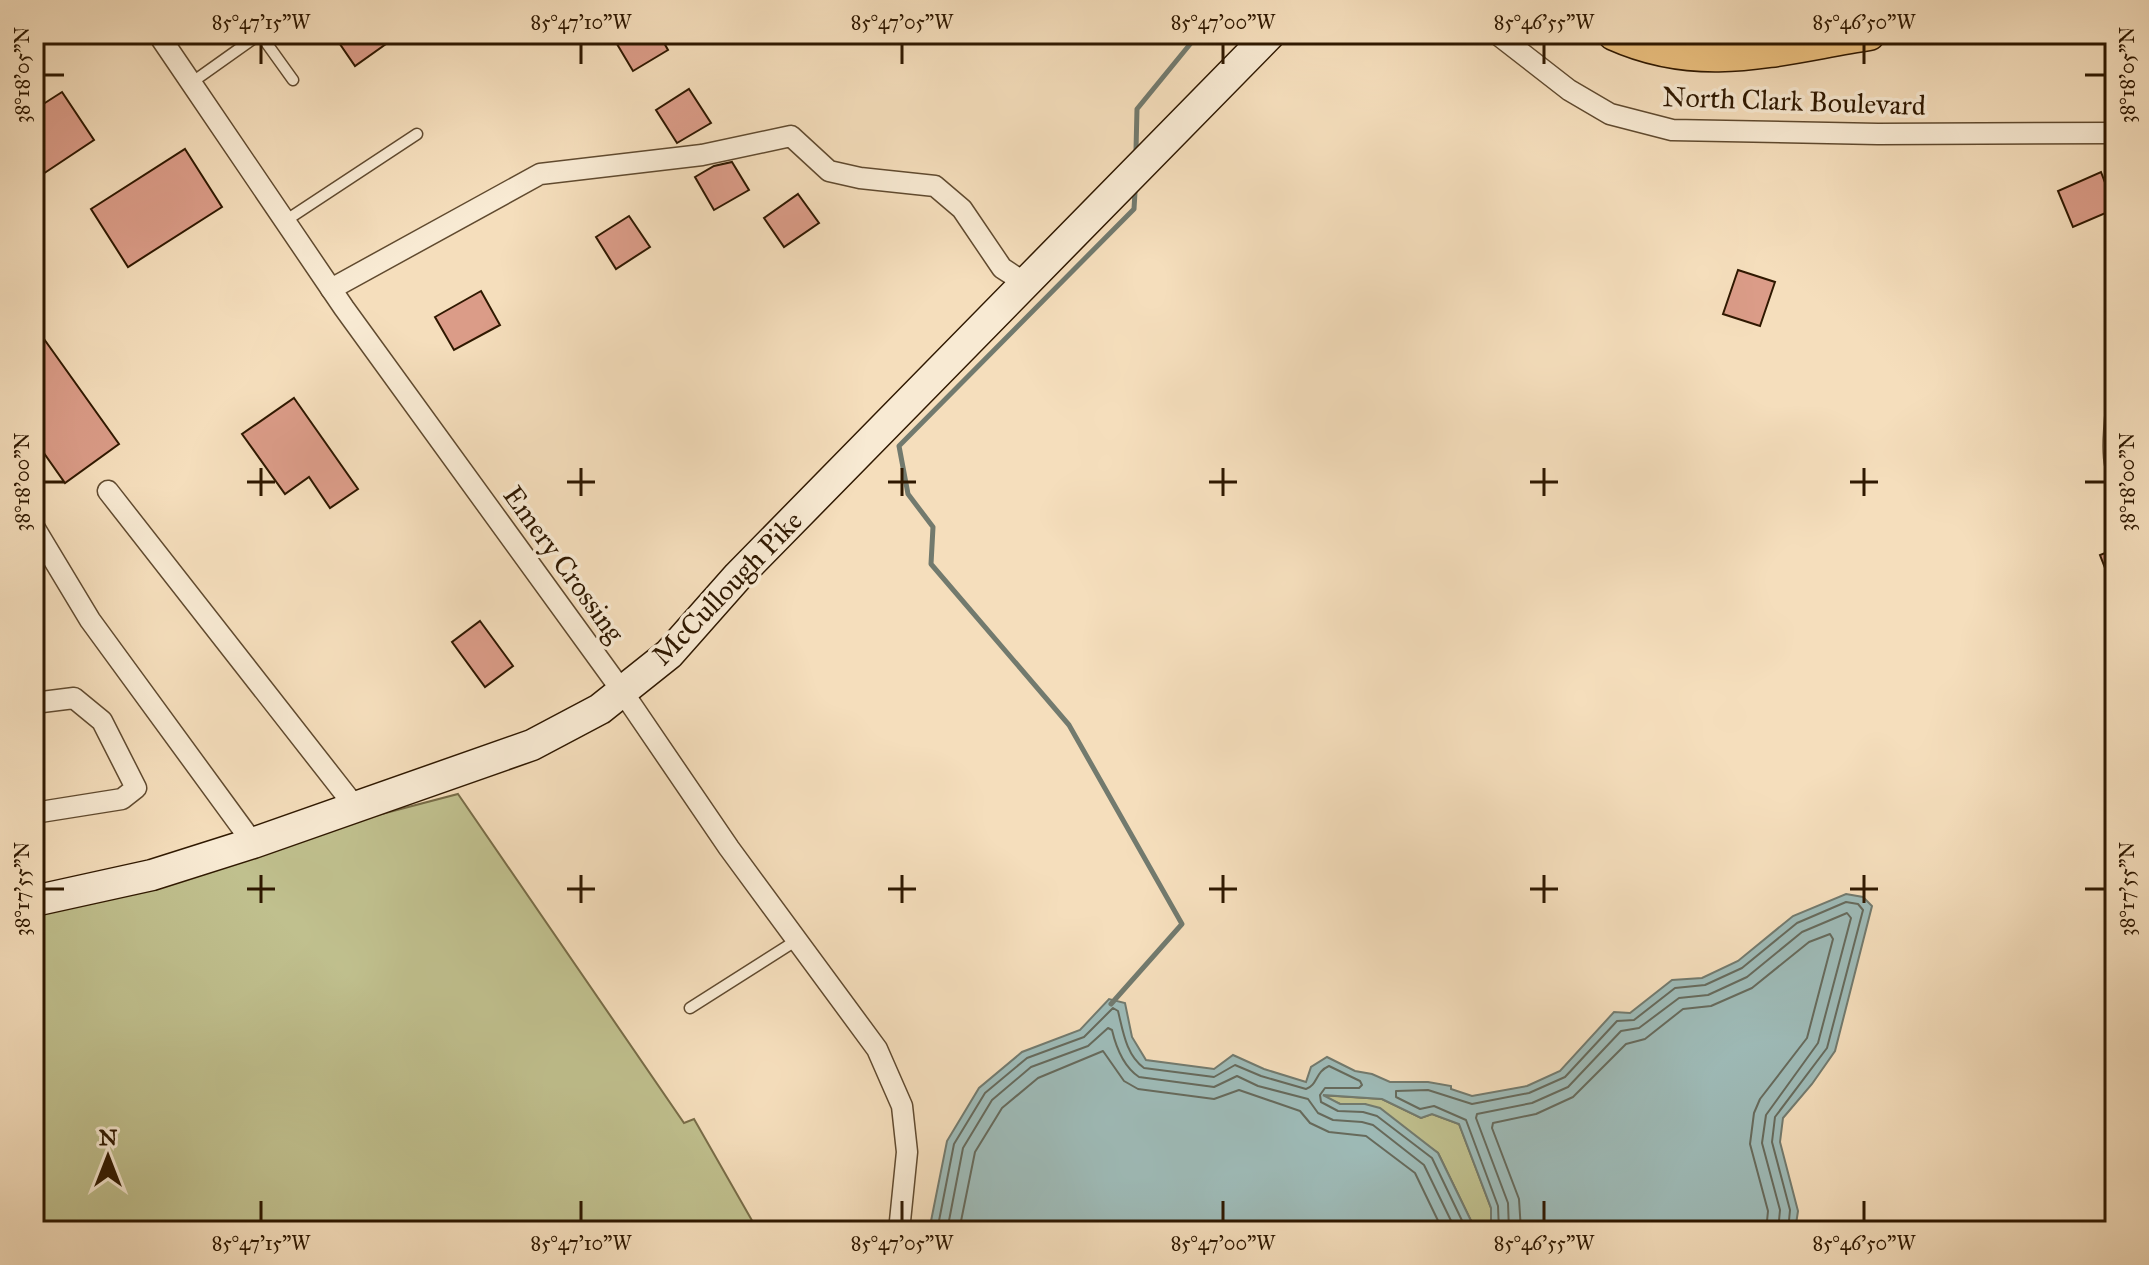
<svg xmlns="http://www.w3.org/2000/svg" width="2149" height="1265" viewBox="0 0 2149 1265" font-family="'IM FELL Great Primer',serif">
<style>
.green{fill:#c0c08e;stroke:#786c47;stroke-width:2}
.water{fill:#9ebbb8;stroke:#727a6e;stroke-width:2}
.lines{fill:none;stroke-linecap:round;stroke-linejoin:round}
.shore{stroke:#666a5c;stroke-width:2}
.stream{stroke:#727a6e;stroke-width:5}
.building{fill:#db9c88;stroke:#2f1800;stroke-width:2}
.lane-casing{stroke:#604a2f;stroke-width:13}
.street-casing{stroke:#604a2f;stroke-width:23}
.secondary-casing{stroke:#2f1800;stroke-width:33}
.primary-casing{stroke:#2f1800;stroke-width:35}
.lane{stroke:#f8ead3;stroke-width:10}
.street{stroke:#f8ead3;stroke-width:20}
.secondary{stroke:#f8ead3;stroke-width:30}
.primary{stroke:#eabf7e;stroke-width:32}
.ticks{fill:none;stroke:#2f1800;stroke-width:3}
.labels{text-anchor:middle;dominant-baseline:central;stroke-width:7;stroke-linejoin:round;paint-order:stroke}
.street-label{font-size:28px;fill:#2f1800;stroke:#f8ead3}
.neatline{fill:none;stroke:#2f1800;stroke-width:3}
.ticks-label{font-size:20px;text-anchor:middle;fill:#2f1800}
</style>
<rect width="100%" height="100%" fill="#f5debc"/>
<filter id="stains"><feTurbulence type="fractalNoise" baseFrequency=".0025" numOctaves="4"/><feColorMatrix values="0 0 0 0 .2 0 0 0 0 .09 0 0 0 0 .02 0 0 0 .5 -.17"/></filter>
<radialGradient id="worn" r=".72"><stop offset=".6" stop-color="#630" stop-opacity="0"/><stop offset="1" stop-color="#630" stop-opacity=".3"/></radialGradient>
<g class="green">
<polygon points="458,794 684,1123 694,1119 758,1231 34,1231 34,905"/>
<polygon points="1319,1095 1382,1099 1421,1118 1432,1114 1459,1124 1491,1208 1491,1231 1476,1231 1438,1153 1365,1104 1340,1104"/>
</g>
<polygon class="water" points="1846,894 1863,897 1872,906 1835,1051 1812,1084 1783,1118 1780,1142 1798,1211 1795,1231 1491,1231 1491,1208 1459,1124 1432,1114 1421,1118 1382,1099 1323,1095 1340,1104 1365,1104 1380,1108 1438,1153 1476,1231 929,1231 947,1141 979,1088 1022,1052 1080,1030 1109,999 1125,1003 1132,1037 1146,1060 1214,1069 1233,1055 1264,1069 1306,1082 1311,1067 1327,1057 1355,1071 1372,1074 1390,1082 1428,1082 1451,1086 1451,1089 1472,1096 1527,1086 1560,1071 1614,1012 1630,1013 1672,980 1702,978 1738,961 1793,916"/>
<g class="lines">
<g class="shore">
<path d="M937 1231 954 1144 985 1093 1027 1058 1084 1037 1113 1008 1118 1011C1123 1031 1126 1055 1144 1068L1214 1077 1235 1065 1261 1076 1306 1089C1318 1085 1315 1072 1329 1066L1360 1081 1362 1085 1359 1088H1325L1320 1095 1321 1102 1338 1111 1363 1112 1377 1116 1432 1158 1467 1231"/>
<path d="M947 1231 963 1148 992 1100 1031 1067 1088 1046 1108 1028 1112 1030C1116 1047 1124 1067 1139 1077L1214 1087 1237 1076 1258 1086 1308 1099 1318 1113 1333 1120 1362 1122 1373 1125 1424 1165 1456 1231"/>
<polyline points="959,1231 975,1152 1002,1108 1038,1078 1103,1051 1124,1081 1138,1089 1214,1099 1239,1090 1300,1111 1310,1123 1329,1132 1366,1136 1415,1173 1443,1231"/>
<polyline points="1499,1231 1498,1206 1466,1120 1434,1106 1420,1109 1396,1097 1396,1091 1428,1090 1472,1104 1529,1093 1565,1077 1617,1021 1634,1020 1675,988 1705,985 1742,968 1797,923 1846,902 1858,904 1863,910 1827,1048 1775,1117 1772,1142 1790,1210 1788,1231"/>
<polyline points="1509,1231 1508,1203 1476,1118 1477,1114 1532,1103 1568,1087 1621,1031 1639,1028 1679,998 1708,995 1747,977 1802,932 1847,913 1851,918 1818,1043 1766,1115 1762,1143 1780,1210 1778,1231"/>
<polyline points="1521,1231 1519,1199 1492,1128 1493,1123 1536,1114 1573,1097 1626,1044 1645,1039 1683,1009 1711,1006 1752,988 1809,942 1830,934 1833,939 1807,1038 1760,1099 1754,1113 1750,1144 1768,1211 1766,1231"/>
</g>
<g class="stream">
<polyline points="1136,150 1137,109 1191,43 1202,34"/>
<polyline points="1111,1004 1182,924 1069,725 931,564 933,527 908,494 899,446 1134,209 1135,192"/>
</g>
</g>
<g class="building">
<polygon points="333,34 400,34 355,66"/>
<polygon points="611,34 659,34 668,50 633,71"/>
<polygon points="689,89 711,123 677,143 656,110"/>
<polygon points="62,92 94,140 34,180 34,110"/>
<polygon points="185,149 222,207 128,267 91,209"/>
<polygon points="732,162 749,190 714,210 695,177 714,166"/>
<polygon points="2101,172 2115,209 2073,227 2058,191"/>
<polygon points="798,194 819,223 784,247 764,218"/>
<polygon points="629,216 650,247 616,269 596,237"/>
<polygon points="1738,270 1775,282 1760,326 1723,314"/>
<polygon points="481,291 500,325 454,350 435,317"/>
<polygon points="34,325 119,444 65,483 34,439"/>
<polygon points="294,398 358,489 330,508 309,477 285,494 242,434"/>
<polygon points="2115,549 2115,591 2114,591 2100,555"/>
<polygon points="480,621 513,666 485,687 452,642"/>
</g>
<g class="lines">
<defs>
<g id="lane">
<polyline points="260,34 293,80"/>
<polyline points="191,83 260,34"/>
<polyline points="285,221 417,134"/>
<path d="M2115 385 2113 387C2112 409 2103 461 2115 478"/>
<polyline points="690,1008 797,940"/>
</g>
<g id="street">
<polyline points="158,34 344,308 622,691 729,848 877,1049 902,1106 907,1152 899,1231"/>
<polyline points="1497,34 1569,90 1610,114 1672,130 1878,134 2115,133"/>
<polyline points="331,289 540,174 702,155 791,136 829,171 860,178 935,186 962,209 1002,268 1025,283"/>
<polyline points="108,491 357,809"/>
<polyline points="34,527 90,620 253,843"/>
<polyline points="34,703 74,698 102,721 136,788 122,799 34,813"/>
</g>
<polyline id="secondary" points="34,901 152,875 253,843 532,745 600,709 669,654 738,576 1270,34"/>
<path id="primary" d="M1614 34C1703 74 1778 48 1869 34"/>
</defs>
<use href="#lane" class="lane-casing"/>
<use href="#street" class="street-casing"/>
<use href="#secondary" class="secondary-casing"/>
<use href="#primary" class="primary-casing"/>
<use href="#lane" class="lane"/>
<use href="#street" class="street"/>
<use href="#secondary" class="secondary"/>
<use href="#primary" class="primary"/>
</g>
<path class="ticks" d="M261 44V64M581 44V64M902 44V64M1223 44V64M1544 44V64M1864 44V64M44 75H64M2085 75H2105M261 468V496M581 468V496M902 468V496M1223 468V496M1544 468V496M1864 468V496M44 482H64M247 482H275M567 482H595M888 482H916M1209 482H1237M1530 482H1558M1850 482H1878M2085 482H2105M261 875V903M581 875V903M902 875V903M1223 875V903M1544 875V903M1864 875V903M44 889H64M247 889H275M567 889H595M888 889H916M1209 889H1237M1530 889H1558M1850 889H1878M2085 889H2105M261 1201V1221M581 1201V1221M902 1201V1221M1223 1201V1221M1544 1201V1221M1864 1201V1221"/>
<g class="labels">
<g class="street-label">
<text transform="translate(1794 101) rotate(2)">North Clark Boulevard</text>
<text transform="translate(564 564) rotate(54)">Emery Crossing</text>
<text transform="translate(727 588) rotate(-46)">McCullough Pike</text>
</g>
</g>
<rect width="2149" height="1265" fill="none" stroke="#f5debc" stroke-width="88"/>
<g transform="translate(108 1157)" stroke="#f8ead3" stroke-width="6" paint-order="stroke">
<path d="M0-6L14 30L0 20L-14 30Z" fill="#2f1800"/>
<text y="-12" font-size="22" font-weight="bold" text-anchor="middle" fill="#2f1800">N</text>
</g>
<rect x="44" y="44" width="2061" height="1177" class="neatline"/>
<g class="ticks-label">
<text x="261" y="29">85°47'15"W</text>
<text x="581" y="29">85°47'10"W</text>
<text x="902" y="29">85°47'05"W</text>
<text x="1223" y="29">85°47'00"W</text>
<text x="1544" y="29">85°46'55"W</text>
<text x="1864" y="29">85°46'50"W</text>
<text transform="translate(22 75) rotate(-90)" y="7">38°18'05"N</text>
<text transform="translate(2127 75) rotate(-90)" y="7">38°18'05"N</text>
<text transform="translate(22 482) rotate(-90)" y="7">38°18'00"N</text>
<text transform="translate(2127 482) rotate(-90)" y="7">38°18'00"N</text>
<text transform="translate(22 889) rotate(-90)" y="7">38°17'55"N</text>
<text transform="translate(2127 889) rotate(-90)" y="7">38°17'55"N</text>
<text x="261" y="1250">85°47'15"W</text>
<text x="581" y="1250">85°47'10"W</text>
<text x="902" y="1250">85°47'05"W</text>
<text x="1223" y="1250">85°47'00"W</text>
<text x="1544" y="1250">85°46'55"W</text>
<text x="1864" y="1250">85°46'50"W</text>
</g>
<rect width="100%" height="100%" filter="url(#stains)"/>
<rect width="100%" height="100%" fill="url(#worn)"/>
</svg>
